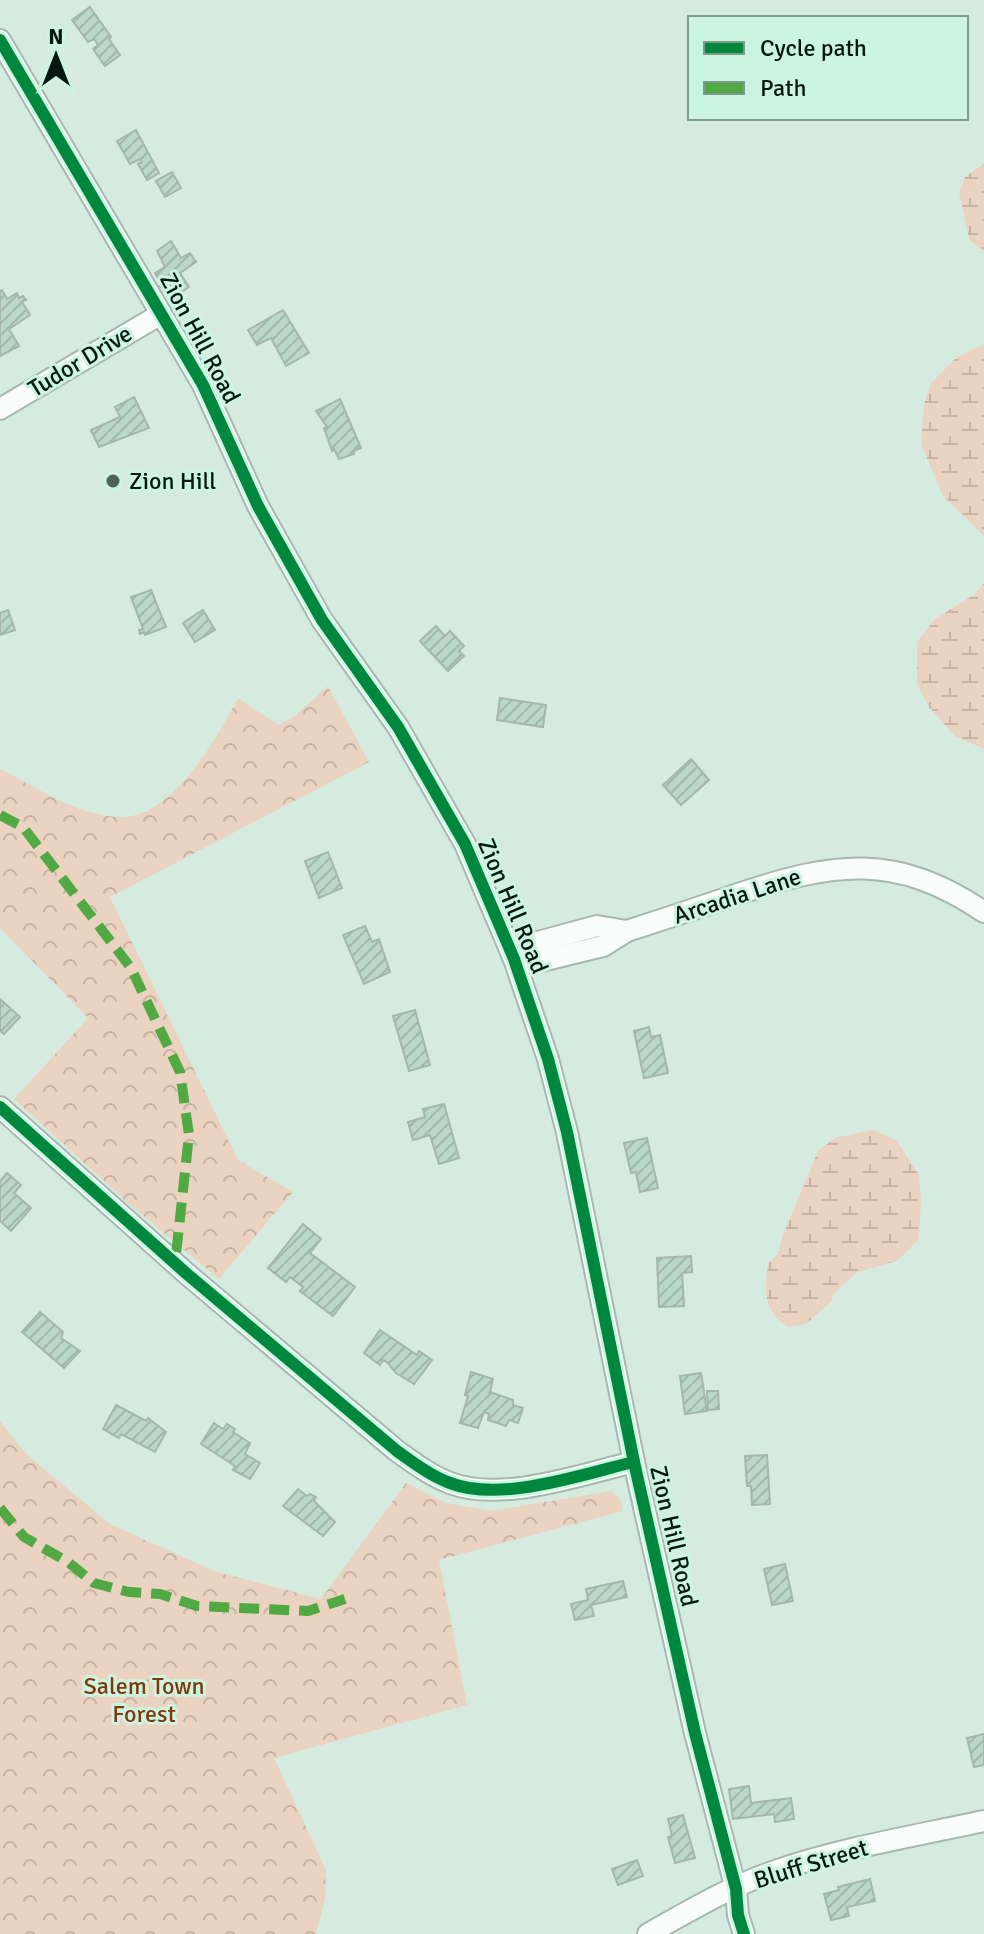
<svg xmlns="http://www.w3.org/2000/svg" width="984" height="1934" viewBox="0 0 984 1934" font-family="Signika,sans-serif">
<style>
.wetland{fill:url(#wetland-marsh)}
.park{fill:url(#park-crowns)}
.building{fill:url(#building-hatch);stroke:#a5b6ae;stroke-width:2}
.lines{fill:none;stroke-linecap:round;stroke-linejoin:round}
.minor-casing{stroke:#a7b8b0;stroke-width:24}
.minor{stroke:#f9fcfa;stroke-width:20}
.quiet{stroke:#50a942;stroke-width:10;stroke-dasharray:20 10;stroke-linecap:butt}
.cycleway-casing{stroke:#cbf5e1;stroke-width:17}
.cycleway{stroke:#00873e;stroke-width:12}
.poi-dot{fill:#506159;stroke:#cbf5e1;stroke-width:3}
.labels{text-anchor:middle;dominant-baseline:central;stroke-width:6;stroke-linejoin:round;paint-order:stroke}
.street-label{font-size:24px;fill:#081711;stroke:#cbf5e1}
.poi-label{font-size:24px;fill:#081711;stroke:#cbf5e1;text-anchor:start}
.park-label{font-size:24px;fill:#81360c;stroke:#cbf5e1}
</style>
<defs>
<pattern id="wetland-marsh" width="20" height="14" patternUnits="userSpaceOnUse" patternTransform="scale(2)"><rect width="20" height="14" fill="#ead3c0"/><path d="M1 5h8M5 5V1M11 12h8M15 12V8" fill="none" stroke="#c7b4a4"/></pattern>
<pattern id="park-crowns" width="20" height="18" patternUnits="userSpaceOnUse" patternTransform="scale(2)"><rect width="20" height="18" fill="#ead3c0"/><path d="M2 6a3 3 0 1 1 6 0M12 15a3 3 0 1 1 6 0" fill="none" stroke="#c7b4a4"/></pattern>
<pattern id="building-hatch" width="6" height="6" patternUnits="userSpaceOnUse" patternTransform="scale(2)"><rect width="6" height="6" fill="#bad7c9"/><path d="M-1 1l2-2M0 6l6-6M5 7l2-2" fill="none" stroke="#9eb8ac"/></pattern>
</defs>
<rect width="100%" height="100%" fill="#d5ebe0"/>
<g class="wetland">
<polygon points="984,164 984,252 969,239 959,192 965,177"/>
<polygon points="984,344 984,536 943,496 921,444 924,405 931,383 956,358"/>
<polygon points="984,583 984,749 955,736 929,707 917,684 917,642 935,619 975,594"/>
<path d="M873 1130 896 1140 919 1175 921 1201 919 1239 897 1261 858 1272 833 1294 832 1301 806 1324 788 1327C762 1310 765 1290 768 1263L778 1254 783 1235 818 1151 835 1138Z"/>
</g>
<g class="park">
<path d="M328 686 369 762 110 897 238 1160 293 1192 219 1279 127 1202 14 1099 88 1018 0 928V769C36 787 79 817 121 817 172 818 217 738 238 698L278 725 295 716Z"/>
<polygon points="0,1421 26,1454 110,1524 214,1571 321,1599 406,1483 446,1503 491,1511 611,1491 620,1499 623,1511 439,1560 467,1705 274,1758 326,1870 325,1899 316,1934 0,1934"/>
</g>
<g class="building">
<polygon points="90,7 111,37 109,39 120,55 105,66 93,49 98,45 94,39 88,42 72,20"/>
<polygon points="136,130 159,173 147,180 138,164 142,162 140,159 130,164 117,141"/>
<polygon points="172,172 181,188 165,197 156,181"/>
<polygon points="171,241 181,258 190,253 196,262 180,273 189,287 171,299 160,286 162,284 155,273 165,267 157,251"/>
<polygon points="2,290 7,299 17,293 19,298 23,296 26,300 22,302 30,315 9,329 19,346 0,356 0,291"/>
<polygon points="283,310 309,353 286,366 271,338 257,345 248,330"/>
<polygon points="134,397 149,428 99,447 91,430 120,417 115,407"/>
<polygon points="340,399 361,448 354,451 354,454 339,459 334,449 332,451 324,428 327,427 316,411"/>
<polygon points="151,590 166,627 145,635 144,632 140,634 139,630 143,629 131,597"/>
<polygon points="8,610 15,630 0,635 0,613"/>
<polygon points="203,610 215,630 195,642 183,623"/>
<polygon points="436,626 445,636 450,631 464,646 459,651 464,656 448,671 420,641"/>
<polygon points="500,698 546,705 543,727 497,720"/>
<polygon points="691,759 709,780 681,805 663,785"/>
<polygon points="328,852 342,888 319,898 305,861"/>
<polygon points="365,926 372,942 379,939 390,972 364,984 343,935"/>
<polygon points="0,999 20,1017 4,1034 0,1031"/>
<polygon points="415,1010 430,1065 409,1071 393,1016"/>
<polygon points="649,1027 651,1037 660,1035 668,1073 644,1078 634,1031"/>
<polygon points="444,1104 459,1158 439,1164 430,1135 413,1140 408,1122 425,1117 423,1109"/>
<polygon points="647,1138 658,1188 640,1192 636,1172 631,1173 624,1143"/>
<polygon points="7,1173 21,1185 14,1193 31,1208 11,1231 0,1221 0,1181"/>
<polygon points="303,1224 321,1239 310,1253 355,1287 333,1316 300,1291 303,1287 290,1277 286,1282 268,1268"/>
<polygon points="691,1256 692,1272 682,1273 684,1306 659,1307 657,1258"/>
<polygon points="40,1312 63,1332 61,1338 80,1351 64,1368 22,1332"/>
<polygon points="380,1330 417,1355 419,1351 432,1360 414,1384 396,1373 387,1362 383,1360 380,1365 364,1353"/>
<polygon points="471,1372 493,1379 490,1392 513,1400 513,1405 523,1408 518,1423 509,1420 506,1426 488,1420 489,1414 484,1412 478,1428 460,1423 468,1396 465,1395"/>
<polygon points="701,1373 707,1411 685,1414 680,1376"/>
<polygon points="707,1391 718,1391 719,1409 708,1410"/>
<polygon points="116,1405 146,1421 148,1418 166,1432 155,1452 121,1434 119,1438 103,1429"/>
<polygon points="214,1423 223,1429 227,1424 235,1429 233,1432 250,1443 245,1454 260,1463 250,1479 233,1470 235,1466 201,1444"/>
<polygon points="767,1455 770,1504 752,1505 751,1486 747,1486 745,1456"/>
<polygon points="298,1489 307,1496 310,1494 316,1497 314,1501 335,1522 323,1536 283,1506"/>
<polygon points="785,1564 793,1601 772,1605 764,1569"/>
<polygon points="623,1581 627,1597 591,1605 594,1616 575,1620 571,1604 588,1600 586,1589"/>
<polygon points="984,1734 984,1765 974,1767 967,1738"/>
<polygon points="749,1786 751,1803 791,1798 794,1819 775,1822 774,1814 733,1819 729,1789"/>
<polygon points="683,1815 695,1858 675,1863 668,1837 672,1836 668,1819"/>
<polygon points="637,1860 643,1876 618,1885 612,1869"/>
<polygon points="870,1879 875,1901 847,1907 849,1916 831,1920 824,1894 839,1890 838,1887"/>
</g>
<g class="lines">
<defs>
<g id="minor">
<polyline points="0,40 203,385 258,506 322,620 398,727 465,844 514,959 548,1059 567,1132 634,1462 695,1733 736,1889 738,1915 744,1934"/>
<polyline points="0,409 161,314"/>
<path d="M514 959 533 963 603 946 627 931C664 919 701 907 738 894 834 862 895 852 984 912"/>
<polyline points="514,959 527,945 597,926 627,931"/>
<path d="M0 1107 187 1274 397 1451C414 1463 431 1476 450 1483 502 1503 582 1474 634 1462"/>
<path d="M648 1934C689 1911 731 1886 775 1871 842 1848 914 1836 984 1821"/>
</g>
</defs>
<use href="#minor" class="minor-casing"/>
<use href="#minor" class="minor"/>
<g class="quiet">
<polyline points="0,815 23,827 131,968 180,1072 189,1135 175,1264"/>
<polyline points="0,1508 24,1537 68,1562 94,1583 129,1592 160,1594 197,1606 308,1611 345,1599"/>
</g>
<defs>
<g id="cycleway">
<polyline points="0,40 203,385 258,506 322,620 398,727 465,844 514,959 548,1059 567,1132 634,1462 695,1733 736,1889 738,1915 744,1934"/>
<path d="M0 1107 187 1274 397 1451C414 1463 431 1476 450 1483 502 1503 582 1474 634 1462"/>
</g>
</defs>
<use href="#cycleway" class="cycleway-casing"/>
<use href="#cycleway" class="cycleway"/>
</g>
<circle class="poi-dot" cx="113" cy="481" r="8"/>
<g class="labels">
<g class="street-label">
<text transform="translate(200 338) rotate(62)">Zion Hill Road</text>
<text transform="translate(80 361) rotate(-31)">Tudor Drive</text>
<text transform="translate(737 896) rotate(-18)">Arcadia Lane</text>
<text transform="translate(513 906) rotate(67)">Zion Hill Road</text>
<text transform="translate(674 1536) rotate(77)">Zion Hill Road</text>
<text transform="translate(811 1864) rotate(-17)">Bluff Street</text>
</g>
<g class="poi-label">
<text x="129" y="481">Zion Hill</text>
</g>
<g class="park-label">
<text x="144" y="1686">Salem Town<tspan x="144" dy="28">Forest</tspan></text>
</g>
</g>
<rect x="688" y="16" width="280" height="104" fill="#cbf5e1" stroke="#7d9c8e" stroke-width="2"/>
<rect x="704" y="42" width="40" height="12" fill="#00873e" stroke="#7d9c8e" stroke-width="2"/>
<text x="760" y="56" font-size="24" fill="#081711">Cycle path</text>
<rect x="704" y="82" width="40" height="12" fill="#50a942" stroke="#7d9c8e" stroke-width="2"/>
<text x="760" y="96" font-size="24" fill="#081711">Path</text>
<g transform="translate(56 56)" stroke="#cbf5e1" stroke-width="6" paint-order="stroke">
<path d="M0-6L14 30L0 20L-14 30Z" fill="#081711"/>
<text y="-12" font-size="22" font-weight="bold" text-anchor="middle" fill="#081711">N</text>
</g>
</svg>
